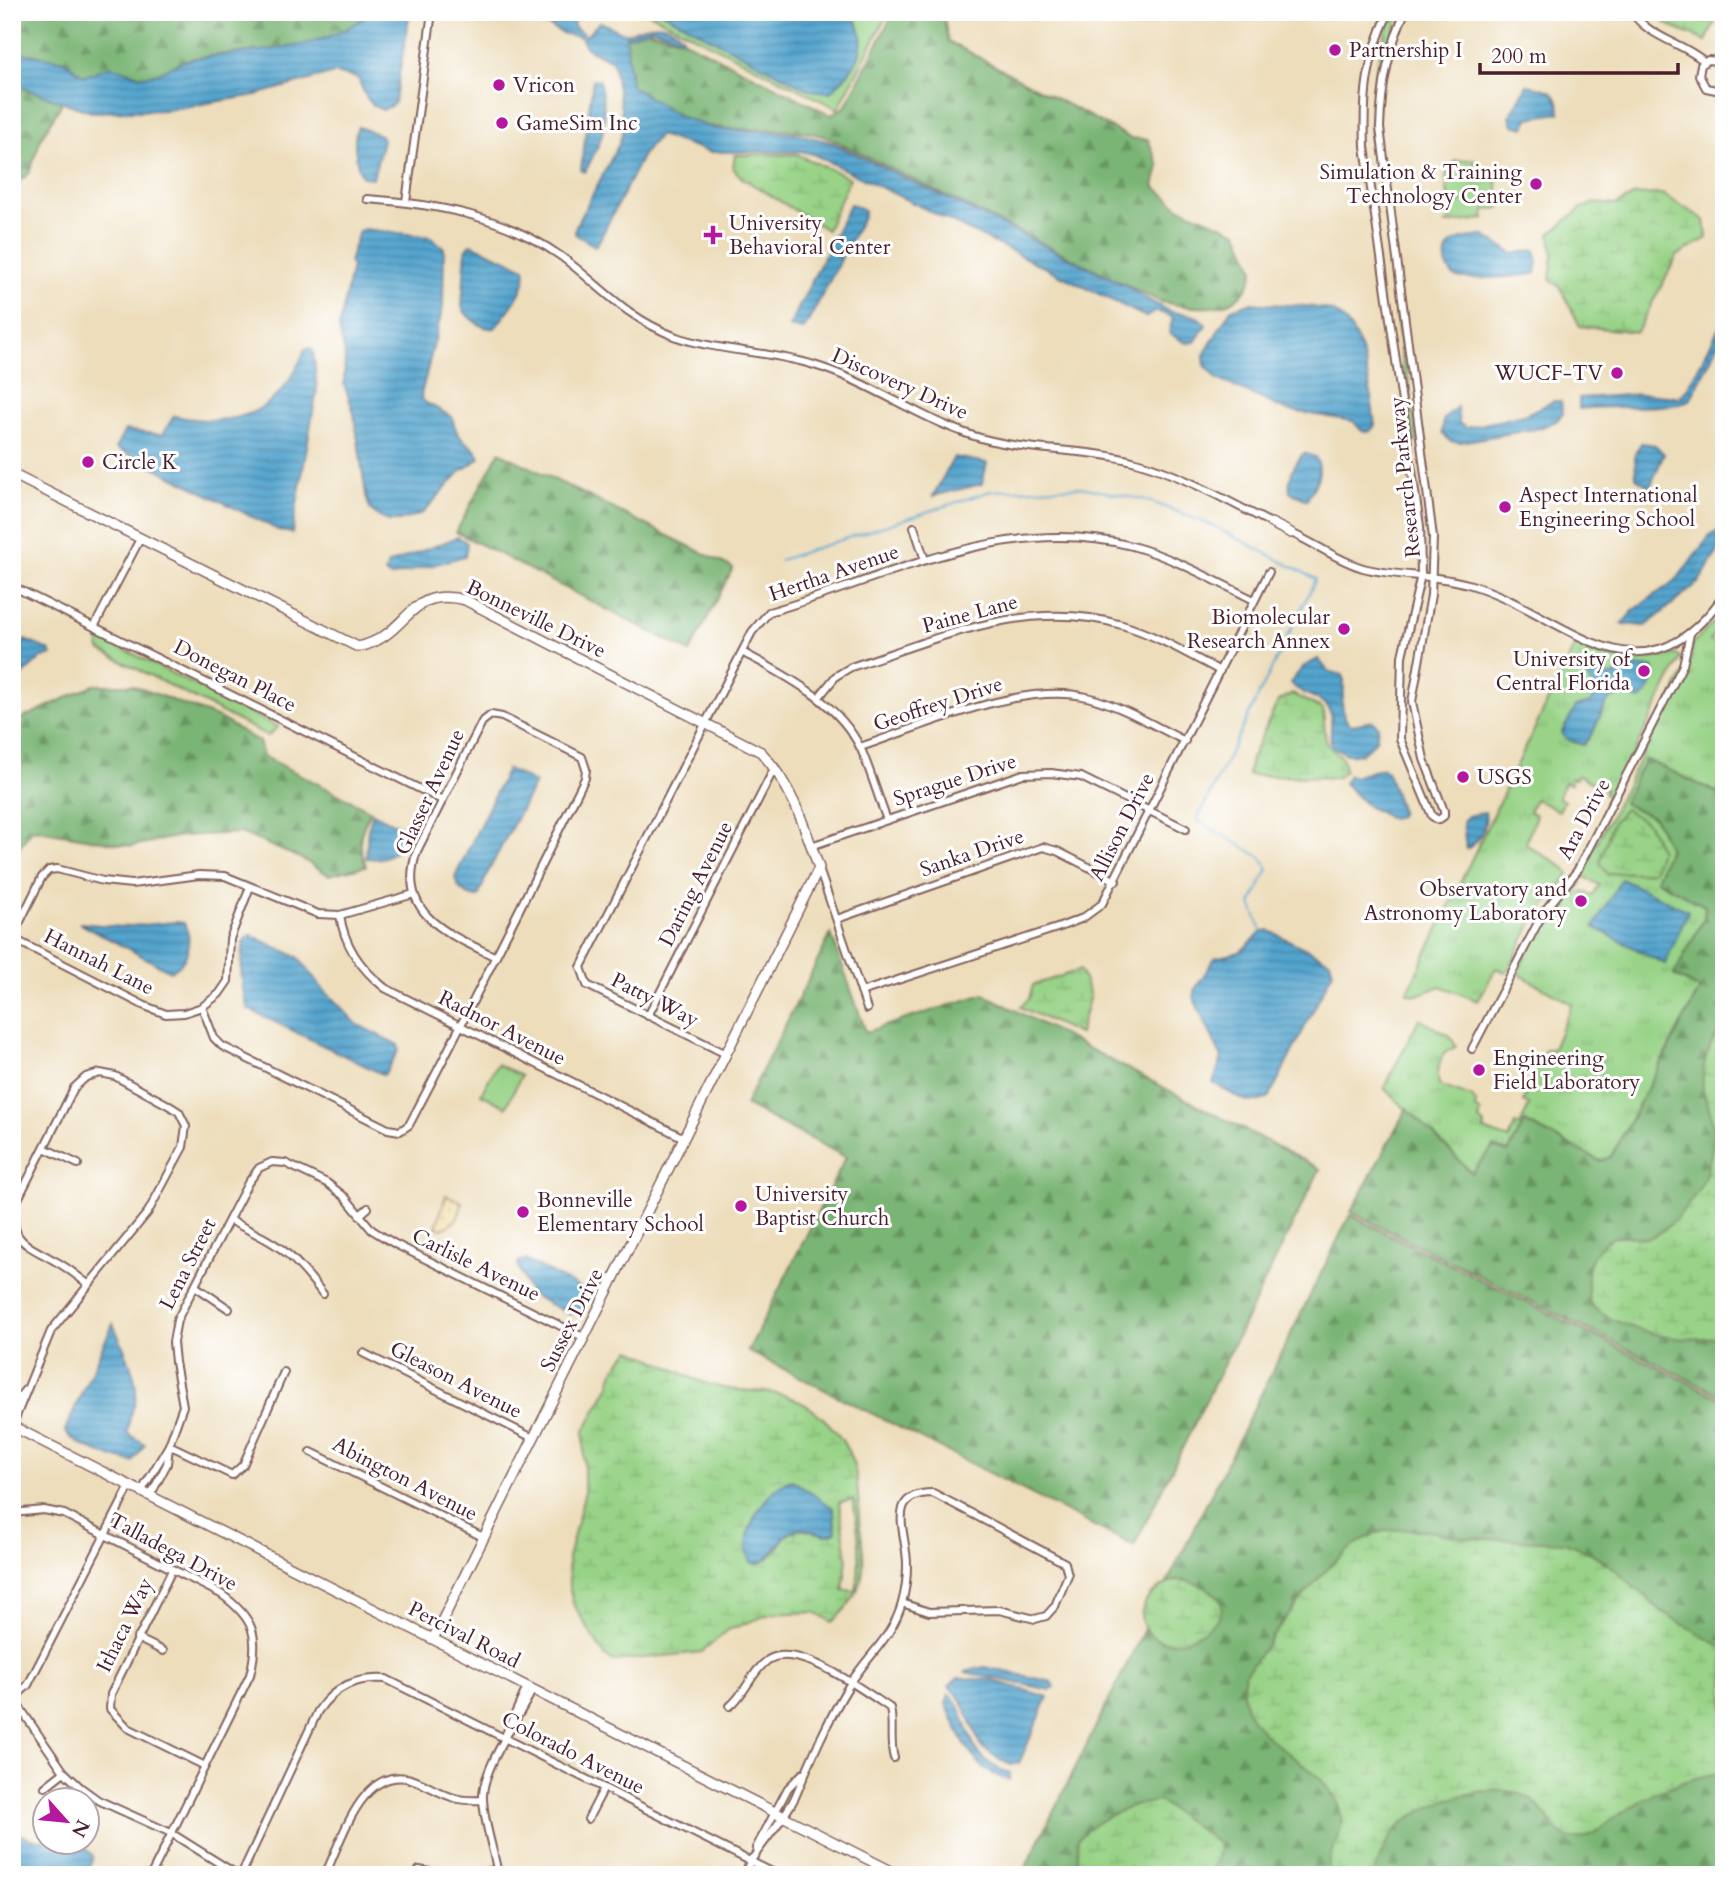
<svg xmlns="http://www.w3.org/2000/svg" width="1736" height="1887" viewBox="0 0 1736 1887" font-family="Cardo,serif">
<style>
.grass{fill:url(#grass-tufts);stroke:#717959;stroke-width:2}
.forest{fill:url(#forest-firs);stroke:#626a50;stroke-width:2}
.wetland{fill:url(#wetland-marsh);stroke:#717959;stroke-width:2;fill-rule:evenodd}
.sand{fill:url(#sand-dots);stroke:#9c7c64;stroke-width:2}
.green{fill:#98d387;stroke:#717959;stroke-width:2}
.water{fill:url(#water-rules);stroke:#4e627c;stroke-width:2}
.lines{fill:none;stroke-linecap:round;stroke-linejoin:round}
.stream{stroke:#53a4ce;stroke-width:2}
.street-casing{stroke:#83625d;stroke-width:10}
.secondary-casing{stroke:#83625d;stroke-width:12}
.street{stroke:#fff;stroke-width:6}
.secondary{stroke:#fff;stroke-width:9}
.poi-dot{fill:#b5179e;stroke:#fff;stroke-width:2.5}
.labels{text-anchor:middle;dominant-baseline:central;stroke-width:6;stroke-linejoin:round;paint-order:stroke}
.poi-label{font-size:21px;fill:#4a1f2b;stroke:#fff;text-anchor:start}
.street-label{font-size:21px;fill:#4a1f2b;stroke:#fff}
</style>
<defs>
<pattern id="grass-tufts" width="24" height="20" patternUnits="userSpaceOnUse" patternTransform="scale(1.75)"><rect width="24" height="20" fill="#98d387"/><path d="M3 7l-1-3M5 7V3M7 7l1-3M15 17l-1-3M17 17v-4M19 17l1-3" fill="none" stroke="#84b575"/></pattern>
<pattern id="forest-firs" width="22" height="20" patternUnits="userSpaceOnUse" patternTransform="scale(1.75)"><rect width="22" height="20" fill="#7ab574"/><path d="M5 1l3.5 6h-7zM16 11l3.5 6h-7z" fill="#66935f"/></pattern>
<pattern id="wetland-marsh" width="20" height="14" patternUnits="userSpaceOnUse" patternTransform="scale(1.75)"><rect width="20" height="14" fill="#98d387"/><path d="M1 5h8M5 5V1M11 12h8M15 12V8" fill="none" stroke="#84b575"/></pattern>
<pattern id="sand-dots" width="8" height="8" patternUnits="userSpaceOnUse" patternTransform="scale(1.75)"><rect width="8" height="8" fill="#eeda9e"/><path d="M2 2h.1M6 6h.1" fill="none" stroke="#cebb88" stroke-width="1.8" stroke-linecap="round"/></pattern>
<pattern id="water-rules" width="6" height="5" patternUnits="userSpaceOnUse" patternTransform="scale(1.75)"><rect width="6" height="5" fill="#53a4ce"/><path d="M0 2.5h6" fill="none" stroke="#4785a7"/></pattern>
</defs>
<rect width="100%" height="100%" fill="#fff"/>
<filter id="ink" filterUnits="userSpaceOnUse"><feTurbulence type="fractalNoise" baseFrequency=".0143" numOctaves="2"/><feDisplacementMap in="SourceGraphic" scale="14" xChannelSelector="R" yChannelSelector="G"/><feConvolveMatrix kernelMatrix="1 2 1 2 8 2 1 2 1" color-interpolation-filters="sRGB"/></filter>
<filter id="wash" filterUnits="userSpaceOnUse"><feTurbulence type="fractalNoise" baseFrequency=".00686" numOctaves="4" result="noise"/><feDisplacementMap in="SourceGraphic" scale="28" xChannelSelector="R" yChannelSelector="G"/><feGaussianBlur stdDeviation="1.57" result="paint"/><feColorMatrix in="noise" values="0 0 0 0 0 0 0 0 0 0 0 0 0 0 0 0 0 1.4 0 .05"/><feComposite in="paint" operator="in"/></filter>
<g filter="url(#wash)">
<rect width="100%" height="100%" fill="#edddbb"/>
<g class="grass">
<path d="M1393 12 1400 14 1380 67 1375 148 1371 144C1370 96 1375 57 1393 12Z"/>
<polygon points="1474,159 1476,177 1496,175 1500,208 1485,210 1484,219 1445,224 1450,221 1446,175 1455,161"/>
<polygon points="1393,290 1397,292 1417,442 1412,441"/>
<path d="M1724 612V618L1710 640 1724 648V796L1646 760 1624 803 1655 818 1669 849 1656 880 1705 906 1704 918 1674 975 1700 989 1611 1157 1600 1161 1525 1122 1508 1153 1472 1173 1384 1088 1419 1019 1450 1036 1456 1046C1453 1049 1449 1050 1446 1052 1438 1058 1436 1078 1440 1086L1472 1097 1476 1103 1475 1109 1481 1112 1479 1120 1485 1125 1484 1130 1509 1139 1515 1124 1520 1126 1529 1105 1523 1102 1528 1090 1526 1088 1546 1049H1553L1572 1004 1517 973C1528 953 1558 886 1582 883L1574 896 1583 892 1593 895 1599 885 1585 877 1583 872 1589 858 1691 660 1692 644Z"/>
<path d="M1576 643C1610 659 1637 665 1673 653L1680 657V660L1608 804 1605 803 1608 797 1604 794 1606 790 1578 775 1576 779 1571 778V784L1565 782 1558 797 1564 801 1559 811 1535 799 1529 811 1536 815 1526 843C1537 856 1562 860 1569 875L1531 925 1507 973 1496 968 1478 1001 1441 986 1417 995 1407 993Z"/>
</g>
<g class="forest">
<path d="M12 12H371C321 56 251 48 191 59 175 62 162 75 146 76 135 77 126 69 115 69 104 68 95 74 84 76L64 61 12 51Z"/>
<path d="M894 12H943L948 41 1130 138 1148 140 1159 166 1154 186 1180 208 1238 232 1254 269C1244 317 1198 309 1161 302L829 138C788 123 741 135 698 124 675 117 652 98 631 86L626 37 644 29 683 40 831 115 845 107Z"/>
<polygon points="12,84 59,100 61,105 41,138 29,174 18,182 12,177"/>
<polygon points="499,452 733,568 690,652 456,532"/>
<path d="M94 685H132L219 718 259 742 263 756 371 811C358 836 357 840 366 866L329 875 300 858 241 833 181 836 131 846 33 829 12 856V723Z"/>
<polygon points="1645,759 1724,796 1724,1397 1351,1212 1407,1108 1472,1173 1493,1147 1508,1152 1525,1122 1600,1161 1611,1157 1700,989 1674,975 1704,918 1705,906 1656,880 1669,848 1655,818 1623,803"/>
<polygon points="831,934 866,1032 984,994 1320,1169 1134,1546 748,1351 846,1157 745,1105"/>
<polygon points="1350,1215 1724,1400 1724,1875 1022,1875"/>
</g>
<g class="wetland">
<polygon points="1649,12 1720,12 1706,41 1674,28"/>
<polygon points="796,154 850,178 827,230 742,178 733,168 735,155"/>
<polygon points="1662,194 1705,220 1707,238 1677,256 1637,332 1580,326 1560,287 1550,279 1553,255 1550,234 1580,209 1595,203 1616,205 1635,195"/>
<polygon points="1292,694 1323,709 1326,743 1343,759 1345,771 1336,778 1248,775 1251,759 1278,701"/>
<path d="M1625 809 1648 824 1660 849 1654 870C1638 877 1625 869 1608 875L1600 862 1613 822Z"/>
<polygon points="1080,970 1090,995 1079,1034 1020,1007 1029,999 1033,985"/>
<path d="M1724 1027V1337C1708 1337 1691 1340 1676 1338 1656 1336 1598 1320 1589 1301 1588 1296 1588 1289 1588 1285 1587 1269 1590 1257 1601 1246 1622 1226 1630 1242 1651 1237 1667 1233 1699 1194 1704 1179 1711 1160 1716 1136 1711 1116 1710 1107 1704 1099 1703 1090 1701 1068 1707 1043 1724 1027Z"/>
<path d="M630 1350C661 1360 688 1380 719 1387 740 1392 764 1390 783 1395 814 1404 843 1432 853 1463 860 1482 857 1507 860 1527 867 1569 866 1592 832 1622L815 1612 770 1614 728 1630 702 1652 614 1661 605 1656 574 1606 569 1585 568 1558 584 1495V1431L609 1387 615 1368ZM853 1500C859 1532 862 1558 856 1591L843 1590 847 1558 839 1502ZM825 1504 832 1508 826 1535C771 1516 790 1557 755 1564L748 1550 749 1530Z"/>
<path d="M1422 1530 1465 1538 1565 1542 1591 1553 1616 1570 1662 1612 1724 1648V1773C1690 1775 1648 1795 1620 1814 1607 1822 1595 1836 1579 1839 1558 1843 1546 1811 1532 1800 1500 1777 1429 1801 1402 1824 1386 1837 1381 1856 1374 1875H1328C1326 1851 1348 1833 1339 1807 1321 1755 1228 1740 1245 1675 1275 1634 1333 1543 1384 1531 1395 1528 1410 1530 1422 1530Z"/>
<path d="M1176 1580C1196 1580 1241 1598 1213 1623 1157 1675 1105 1607 1176 1580Z"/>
<path d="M1159 1801 1219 1844 1218 1858 1209 1875H1076L1078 1838C1101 1816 1128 1805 1159 1801Z"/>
</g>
<path class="sand" d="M446 1195 462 1202C461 1216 455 1224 442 1229L436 1227Z"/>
<g class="green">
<polygon points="647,12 883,12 887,15 838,109"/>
<polygon points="98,636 278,727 268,736 100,650"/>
<polygon points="497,1064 521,1076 506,1107 481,1094"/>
</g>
<g class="water">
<path d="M371 12H405L409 18 394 104 383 110C367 105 364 93 358 78L334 73 256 95 166 110 91 112 12 84V51L64 61 84 76C93 74 101 68 109 67 122 66 133 77 146 76 162 75 175 62 191 59 252 48 319 56 371 12Z"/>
<path d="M523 12H559L563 17 573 12 574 27 586 36 600 22 626 34C647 24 668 17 684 39L652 28 626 37 631 86 679 116 715 129 794 133 833 143 1123 284C1135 291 1161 309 1172 312 1184 315 1197 312 1206 325L1195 342 1186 343 1169 333 1173 317 1156 311 1146 317 813 154 800 151 710 152 659 135 644 153 599 241 595 246 575 234V228L619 144 624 127 614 66 612 61 586 48 581 37 564 34Z"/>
<path d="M661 12H851C874 45 857 68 830 92L809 90Z"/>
<path d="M593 79H599C608 126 607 129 585 172L581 170Z"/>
<path d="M1527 85C1548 88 1559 91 1560 113L1528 118 1525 128 1513 125 1510 116Z"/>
<path d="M358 127 381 135 383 140 373 178 363 177C356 170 352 136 358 127Z"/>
<polygon points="850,204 864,210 864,215 806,326 803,330 789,327"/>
<path d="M365 229 431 237 444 248 443 307 421 395 423 401 452 417C458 447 473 440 480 458L460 472 423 513 399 521H389L379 517 370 509 366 496 354 413 344 384 345 355 339 328 352 266 349 262 359 231Z"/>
<path d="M1485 236 1513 254 1535 250 1538 262 1536 273C1523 276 1463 282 1454 276 1450 272 1447 267 1446 262 1442 238 1469 237 1485 236Z"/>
<path d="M471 244 525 268C530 286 506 314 495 328 483 330 467 318 462 307L466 250Z"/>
<path d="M1250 303C1274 306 1301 303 1325 309 1366 319 1370 392 1375 426L1369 432 1362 431 1353 421 1286 410 1217 379 1205 365 1204 355 1231 309Z"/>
<path d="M1724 318V333L1690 400C1673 410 1607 405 1579 409V398L1644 394 1680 397 1688 388Z"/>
<path d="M310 348 313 350 317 389 292 533 280 531 116 448 125 430 162 435 174 416C238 429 281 413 305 349Z"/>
<polygon points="1554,401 1561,402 1563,414 1556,421 1540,428 1460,442 1450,441 1442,433 1444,419 1457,407 1459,423 1466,428 1524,415"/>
<polygon points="1641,443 1655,445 1664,454 1650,487 1636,478 1635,454"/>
<path d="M1304 453 1315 457C1325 472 1314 486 1307 500L1290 492C1288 478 1294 463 1304 453Z"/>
<polygon points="954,457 987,463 982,484 933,496"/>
<polygon points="1716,532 1724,534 1724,541 1699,582 1646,626 1622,624 1634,610 1677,579 1710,536"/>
<polygon points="458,537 467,543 465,556 390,577 385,573 388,564"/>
<polygon points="25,640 49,650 52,655 40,659 12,685 15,656"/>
<path d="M1318 659 1328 671 1343 675C1348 694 1336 698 1347 722L1352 725 1373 721 1378 726 1376 740 1361 754H1346L1332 746C1328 735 1334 723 1330 712 1323 695 1300 696 1290 683L1303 667Z"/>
<path d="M1626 667H1653C1656 677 1649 694 1640 700 1596 682 1607 723 1583 745L1566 739 1562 732 1576 707 1590 703 1593 699V687L1588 678 1591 673 1597 671 1611 677Z"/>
<polygon points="1383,768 1388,773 1401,812 1398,817 1390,818 1367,806 1344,783 1349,775 1354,777"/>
<path d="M507 769 535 783 489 870 478 897C466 896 457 889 455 877Z"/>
<path d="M1485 812C1488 825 1478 844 1466 849L1463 821 1468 816Z"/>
<path d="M373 813 409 831C398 851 390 861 366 858L368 829Z"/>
<polygon points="1621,879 1688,911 1665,964 1594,927"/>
<path d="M175 922 184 923C193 940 189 964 170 971L79 923 121 927Z"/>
<path d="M1270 931 1330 961 1333 971 1270 1096C1251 1111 1231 1093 1213 1083L1222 1058 1195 1001 1194 991 1215 958 1240 952 1262 932Z"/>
<path d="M250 935 298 957 323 989 358 1025 398 1045 399 1050 384 1075 248 1009C240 985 240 965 244 940Z"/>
<polygon points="525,1260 588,1292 580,1312 569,1314 530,1294 518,1266 519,1261"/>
<path d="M113 1324C121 1342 138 1376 136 1395 135 1409 127 1419 128 1434L145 1444 133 1462C116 1459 72 1446 65 1430Z"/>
<path d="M792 1480 833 1508 836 1532C822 1540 805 1522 789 1533 776 1543 771 1565 752 1563 735 1538 766 1487 792 1480Z"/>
<polygon points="984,1667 1052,1682 1055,1687 1050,1690 965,1672"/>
<polygon points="958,1678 991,1680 1048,1697 1019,1763 1011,1765 1000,1760 981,1746 962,1701 949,1686"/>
<path d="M949 1694C976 1719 959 1758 1010 1773L1009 1780C971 1771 961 1736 946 1704Z"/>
<path d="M12 1827C31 1850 60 1832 80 1844 85 1847 89 1852 93 1856L86 1875H12Z"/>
</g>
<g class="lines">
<polyline class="stream" points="780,560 991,491 1080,487 1146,500 1209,524 1316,579 1197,820 1262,858 1268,869 1251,904 1262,932"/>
</g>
</g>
<g filter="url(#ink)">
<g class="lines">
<defs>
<g id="street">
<path d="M1389 12C1366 60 1363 95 1365 147L1420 526 1421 575 1402 656 1400 739 1432 816 1438 820 1444 816V811L1424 759 1412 702 1431 595 1433 537 1380 128C1381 87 1388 50 1405 12"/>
<path d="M1632 12C1649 38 1682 42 1705 62"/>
<polyline points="1724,62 1708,60 1701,65 1699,75 1706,88 1716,90 1724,87"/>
<path d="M367 199C436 204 505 216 562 257 602 287 625 317 674 336 715 351 770 351 814 365 870 382 918 418 974 436 1027 453 1083 447 1136 462 1183 475 1227 501 1271 523"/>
<polyline points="406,202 432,12"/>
<polyline points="914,527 925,560"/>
<path d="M1291 533C1315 543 1338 561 1363 568 1397 577 1434 574 1468 584 1566 612 1638 716 1724 595"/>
<polyline points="12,586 442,800"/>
<polyline points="95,625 140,539"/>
<path d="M742 652C786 676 838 701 861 749 871 772 878 797 887 820"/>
<path d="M819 697 836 676 851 667C940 638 1028 597 1122 625 1156 635 1188 654 1220 671"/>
<path d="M860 747C924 726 1021 681 1087 697 1122 706 1153 725 1185 741"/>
<polyline points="811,846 1023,774 1051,773 1081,777 1186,829"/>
<polyline points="819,869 867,1009"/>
<path d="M340 915C344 945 362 970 385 988L684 1138"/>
<polyline points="837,919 1043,847 1057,851 1116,881"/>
<polyline points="12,938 42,877 49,870 57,869 103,881 132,884 199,875 225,876 318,914 340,915 414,894"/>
<polyline points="12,938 145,1006 166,1014 184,1013 202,1007 219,994 228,981 230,939 250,887"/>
<polyline points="861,992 1060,927 1083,918 1102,904 1269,572"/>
<path d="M202 1007 214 1038 222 1046 388 1129 400 1131 409 1125C470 1010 527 894 585 778L586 769 582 757 502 717 491 715 482 722 417 851C395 915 450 935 496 957"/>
<polyline points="648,1016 775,767"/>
<polyline points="1472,1049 1543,913 1577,871 1683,665 1690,634"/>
<path d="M726 1054 587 985 581 967 752 632 769 612C888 578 1004 513 1132 546 1175 558 1215 581 1254 600"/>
<polyline points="44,1148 78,1164"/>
<polyline points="360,1215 368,1208"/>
<path d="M229 1220C279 1245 289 1249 323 1294"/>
<polyline points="195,1286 229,1309"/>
<polyline points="363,1353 533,1438"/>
<polyline points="12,1406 25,1390"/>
<path d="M12 1426 51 1331 148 1212 183 1147 186 1126 179 1112 168 1105 115 1076 100 1073 86 1077 74 1088 16 1203C8 1242 26 1244 55 1261 67 1267 77 1276 88 1284"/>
<polyline points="169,1445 232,1475 243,1465 284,1372"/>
<polyline points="311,1452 483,1537"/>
<polyline points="141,1492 169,1445 183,1406 175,1362 173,1342 177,1320 248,1183 259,1168 272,1162 285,1163 327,1183 345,1197 372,1230 395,1244 583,1337"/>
<polyline points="150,1496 167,1464 169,1447"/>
<path d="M12 1513 44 1510 64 1514 221 1594C254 1618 260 1636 250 1675L151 1875"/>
<polyline points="172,1570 111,1694 110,1709 128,1728 205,1766"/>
<polyline points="137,1638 163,1651"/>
<polyline points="14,1699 64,1772 80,1787 98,1800 171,1833 238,1875"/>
<polyline points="12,1700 28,1685 130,1486"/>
<path d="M730 1706C746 1693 752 1671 768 1660 797 1641 865 1691 890 1708 894 1726 889 1741 894 1758"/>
<polyline points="505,1736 527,1687"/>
<polyline points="45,1787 64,1772"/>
<polyline points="588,1819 604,1788"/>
<polyline points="756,1848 788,1788 802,1774"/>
<path d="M751 1861C763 1842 788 1814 796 1795 812 1757 828 1719 850 1684 867 1656 893 1637 902 1603 905 1592 907 1578 907 1566 908 1535 883 1493 933 1493L1065 1563 1068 1575 1055 1606 1046 1616 1035 1619 999 1610 929 1612 902 1603"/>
<polyline points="419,1870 448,1875"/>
<path d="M241 1875 318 1711C335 1686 356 1677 386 1679L778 1875"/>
<path d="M325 1875C343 1837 365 1755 421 1783 446 1795 454 1802 483 1800"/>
<polyline points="473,1875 497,1869"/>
<path d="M498 1875C494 1850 484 1824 483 1799 481 1769 519 1718 533 1689"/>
<polyline points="744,1875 752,1858"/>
</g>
<g id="secondary">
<path d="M12 474 358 647C410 636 406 585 465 600L761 752C792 786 804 825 819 868L433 1639"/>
<polyline points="1271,523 1291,533"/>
<polyline points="12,1426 899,1875"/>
</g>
</defs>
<use href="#street" class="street-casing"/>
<use href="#secondary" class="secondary-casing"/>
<use href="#street" class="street"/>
<use href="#secondary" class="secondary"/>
</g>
</g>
<g class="poi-dot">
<circle cx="1335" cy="50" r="7"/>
<circle cx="499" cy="85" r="7"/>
<circle cx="502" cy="123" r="7"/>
<circle cx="1536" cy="184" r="7"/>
<path d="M709.5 224.5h7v7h7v7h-7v7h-7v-7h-7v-7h7z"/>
<circle cx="1617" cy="373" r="7"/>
<circle cx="88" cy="462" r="7"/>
<circle cx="1505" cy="507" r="7"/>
<circle cx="1344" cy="629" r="7"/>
<circle cx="1644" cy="671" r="7"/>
<circle cx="1463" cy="777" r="7"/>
<circle cx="1581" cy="901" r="7"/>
<circle cx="1479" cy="1070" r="7"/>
<circle cx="741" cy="1206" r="7"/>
<circle cx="523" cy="1212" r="7"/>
</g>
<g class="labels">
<g class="poi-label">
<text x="1349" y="50">Partnership I</text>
<text x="513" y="85">Vricon</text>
<text x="516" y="123">GameSim Inc</text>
<text x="1522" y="172" text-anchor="end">Simulation &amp; Training<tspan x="1522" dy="24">Technology Center</tspan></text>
<text x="729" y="223">University<tspan x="729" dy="24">Behavioral Center</tspan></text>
<text x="1603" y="373" text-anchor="end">WUCF-TV</text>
<text x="102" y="462">Circle K</text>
<text x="1519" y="495">Aspect International<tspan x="1519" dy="24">Engineering School</tspan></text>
<text x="1330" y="617" text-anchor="end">Biomolecular<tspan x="1330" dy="24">Research Annex</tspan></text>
<text x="1630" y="659" text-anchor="end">University of<tspan x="1630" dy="24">Central Florida</tspan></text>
<text x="1477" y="777">USGS</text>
<text x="1567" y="889" text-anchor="end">Observatory and<tspan x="1567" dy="24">Astronomy Laboratory</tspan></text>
<text x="1493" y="1058">Engineering<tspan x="1493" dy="24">Field Laboratory</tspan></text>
<text x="755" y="1194">University<tspan x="755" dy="24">Baptist Church</tspan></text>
<text x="537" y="1200">Bonneville<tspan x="537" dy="24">Elementary School</tspan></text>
</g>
<g class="street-label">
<text transform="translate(900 384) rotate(24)">Discovery Drive</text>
<text transform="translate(1405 477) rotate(-96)">Research Parkway</text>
<text transform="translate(834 573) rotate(-19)">Hertha Avenue</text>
<text transform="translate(970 614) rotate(-15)">Paine Lane</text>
<text transform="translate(536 619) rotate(26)">Bonneville Drive</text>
<text transform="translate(235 676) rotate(27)">Donegan Place</text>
<text transform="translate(938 704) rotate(-18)">Geoffrey Drive</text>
<text transform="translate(955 780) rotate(-18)">Sprague Drive</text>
<text transform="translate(430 792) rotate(-65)">Glasser Avenue</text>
<text transform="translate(1584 819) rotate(-62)">Ara Drive</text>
<text transform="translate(1122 827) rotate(-63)">Allison Drive</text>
<text transform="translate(972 853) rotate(-19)">Sanka Drive</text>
<text transform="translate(696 884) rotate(-63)">Daring Avenue</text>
<text transform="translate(99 962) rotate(27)">Hannah Lane</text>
<text transform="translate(655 1000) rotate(27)">Patty Way</text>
<text transform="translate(502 1028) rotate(27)">Radnor Avenue</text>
<text transform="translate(188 1264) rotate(-63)">Lena Street</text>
<text transform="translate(476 1265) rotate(26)">Carlisle Avenue</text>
<text transform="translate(572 1320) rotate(-63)">Sussex Drive</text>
<text transform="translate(456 1380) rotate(27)">Gleason Avenue</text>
<text transform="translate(405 1479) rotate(27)">Abington Avenue</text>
<text transform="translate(173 1552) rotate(28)">Talladega Drive</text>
<text transform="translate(125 1625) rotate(-64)">Ithaca Way</text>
<text transform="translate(464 1635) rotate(27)">Percival Road</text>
<text transform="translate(573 1753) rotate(27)">Colorado Avenue</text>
</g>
</g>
<rect width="1736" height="1887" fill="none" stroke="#fff" stroke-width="42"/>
<g transform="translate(66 1821) rotate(117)"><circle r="33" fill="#ffffff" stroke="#b7a5aa" stroke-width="2"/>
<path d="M0-5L12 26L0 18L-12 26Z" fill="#b5179e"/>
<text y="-10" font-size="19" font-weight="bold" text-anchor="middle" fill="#4a1f2b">N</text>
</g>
<path d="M1480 63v10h198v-10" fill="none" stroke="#4a1f2b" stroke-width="3.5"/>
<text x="1491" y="63" font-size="21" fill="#4a1f2b" stroke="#ffffff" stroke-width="5" paint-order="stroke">200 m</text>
</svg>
